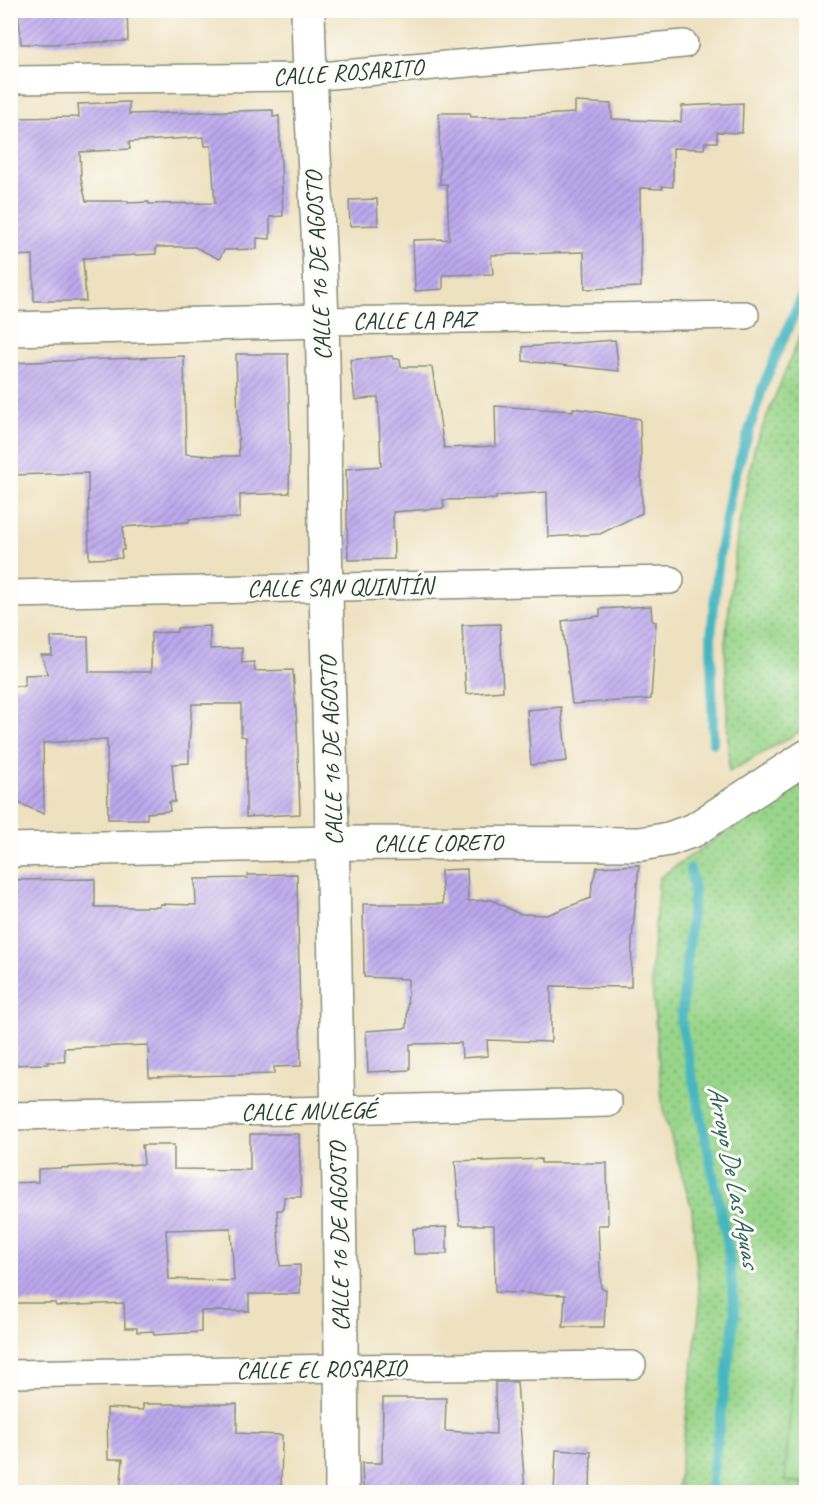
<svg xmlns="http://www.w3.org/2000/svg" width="817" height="1503" viewBox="0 0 817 1503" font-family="Caveat,sans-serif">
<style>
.park{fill:url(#park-dots);stroke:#5c895f;stroke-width:1.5}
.garden{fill:#99d58a;stroke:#5c895f;stroke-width:1.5}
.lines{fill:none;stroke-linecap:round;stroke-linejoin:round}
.stream{stroke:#46b6bf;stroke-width:10}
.building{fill:url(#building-hatch);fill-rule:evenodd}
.minor-casing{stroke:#868f7a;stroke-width:30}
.tertiary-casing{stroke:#868f7a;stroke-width:36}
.minor{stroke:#fff;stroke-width:27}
.tertiary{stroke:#fff;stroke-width:33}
.labels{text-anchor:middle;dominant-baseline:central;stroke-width:6;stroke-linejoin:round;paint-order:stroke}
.street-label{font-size:24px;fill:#1f3d34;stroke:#fdfcf7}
.water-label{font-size:26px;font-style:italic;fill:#2b615e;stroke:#fdfcf7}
</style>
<defs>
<pattern id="park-dots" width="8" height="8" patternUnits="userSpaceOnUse" patternTransform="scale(1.5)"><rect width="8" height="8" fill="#99d58a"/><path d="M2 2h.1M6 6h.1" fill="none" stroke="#7cae72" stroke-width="1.8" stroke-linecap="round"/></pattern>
<pattern id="building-hatch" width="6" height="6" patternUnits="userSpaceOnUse" patternTransform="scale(1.5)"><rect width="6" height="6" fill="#bda8ee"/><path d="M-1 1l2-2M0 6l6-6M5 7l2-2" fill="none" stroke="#998ac2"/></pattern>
</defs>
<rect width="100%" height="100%" fill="#fdfcf7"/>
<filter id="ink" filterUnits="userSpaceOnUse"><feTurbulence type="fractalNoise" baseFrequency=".0167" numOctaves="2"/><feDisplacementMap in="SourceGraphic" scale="12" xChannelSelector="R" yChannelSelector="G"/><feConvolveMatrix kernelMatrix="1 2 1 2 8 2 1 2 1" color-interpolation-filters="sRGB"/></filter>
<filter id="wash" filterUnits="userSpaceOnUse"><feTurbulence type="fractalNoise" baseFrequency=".008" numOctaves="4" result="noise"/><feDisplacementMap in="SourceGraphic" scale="24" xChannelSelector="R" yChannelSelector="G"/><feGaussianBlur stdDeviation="1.35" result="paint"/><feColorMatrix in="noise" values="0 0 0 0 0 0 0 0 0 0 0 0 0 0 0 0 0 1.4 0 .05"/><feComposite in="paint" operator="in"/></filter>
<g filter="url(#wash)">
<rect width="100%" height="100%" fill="#eee1c0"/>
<g class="park">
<polygon points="806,321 806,728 729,772 725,643 738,529 755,445"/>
<path d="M806 785V1492H677L700 1305 692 1209 663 1110 651 974 659 878C687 857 716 839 745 820 765 807 784 792 806 785Z"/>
</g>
<polygon class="garden" points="804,1225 806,1225 806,1483 785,1481"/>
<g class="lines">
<g class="stream">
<polyline points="713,743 711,636 719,557 732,485 763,386 806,287"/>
<polyline points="690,869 694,889 681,1022 728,1246 735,1314 710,1492"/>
</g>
</g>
<g id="blocks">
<g class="building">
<polygon points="18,10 127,10 128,41 51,44 21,44"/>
<path d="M129 102V114L273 110V117L279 116 283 216 270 217V239L257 238V249L224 250 219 259 195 247H156V254L83 258 86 301H34L33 255 11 256 10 118 79 117 78 104ZM204 137 205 146H211L215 203 149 204V202L128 203V201H86L81 179 80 152 130 149 129 142Z"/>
<polygon points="575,102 611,104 612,119 681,122 682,106 743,103 742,133 717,132 717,142 705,142 704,149 673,148 673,187 662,186 663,189 640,188 641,287 585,289 584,252 491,255 493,274 443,275 443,289 415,291 413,240 449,239 447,184 440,184 439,113 470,113 471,117 524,116 575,113"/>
<polygon points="377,199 378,225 350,226 349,200"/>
<polygon points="615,340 619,371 523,361 523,347"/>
<polygon points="236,354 288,354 290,438 289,493 240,495 240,518 189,519 189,522 123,527 124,550 121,550 122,558 89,559 88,473 10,475 10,363 184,356 186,454 212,456 239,456"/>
<polygon points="392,356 393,359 400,359 401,367 432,367 444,448 496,446 495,406 573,411 573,408 640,419 642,513 600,534 548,537 547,492 496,496 496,499 443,500 444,508 393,512 394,559 348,560 346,469 381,466 378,397 355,400 350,360"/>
<polygon points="651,606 652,621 656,622 651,699 572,704 562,621 600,616 600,609"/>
<polygon points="500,624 503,691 466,694 462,625"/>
<polygon points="210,626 210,649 242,648 242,663 254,662 255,671 293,670 297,725 300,814 246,817 246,737 241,736 241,704 192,704 189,742 189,763 172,764 175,802 169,802 170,811 147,813 147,819 108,819 107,739 43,743 44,814 14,801 13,787 10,787 10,686 25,686 25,675 48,674 41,655 52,655 51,637 88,637 89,672 151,672 151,633 177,632 177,628"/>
<polygon points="561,707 567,761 531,765 527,710"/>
<polygon points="639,865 632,939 631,987 551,986 551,1042 487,1040 488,1056 462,1058 461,1043 410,1044 410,1070 368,1072 366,1031 407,1028 408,979 364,977 363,904 443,904 441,870 467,869 468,901 492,900 519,914 547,915 591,898 592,883 597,867"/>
<polygon points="297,874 301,1066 274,1067 274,1074 149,1077 148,1045 64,1048 65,1062 47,1062 48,1064 10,1065 10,880 95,879 95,907 160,907 160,904 196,905 195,879 248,878 248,875"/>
<path d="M250 1134H299L301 1197H284L283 1210H277L280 1266 300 1265V1294H249V1311H201V1332L154 1335 153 1331 137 1332V1328H125L124 1303 56 1306 55 1303H10V1183L38 1182V1169L144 1164 142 1145H174V1169L250 1170ZM231 1228 234 1281 169 1279 166 1230Z"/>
<polygon points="541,1159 541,1163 607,1163 608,1225 598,1225 601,1288 606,1289 604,1327 563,1327 565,1295 495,1292 494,1225 460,1225 455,1161 483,1160 483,1161"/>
<polygon points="447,1227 447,1254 414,1254 413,1229"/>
<polygon points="495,1382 517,1382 525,1492 453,1492 453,1488 363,1490 362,1463 382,1463 383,1398 446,1398 445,1431 496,1434"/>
<polygon points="143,1404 237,1404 237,1433 282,1435 281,1492 120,1492 123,1459 108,1459 107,1408 143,1410"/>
<polygon points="556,1450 591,1452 590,1492 554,1492"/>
</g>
</g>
</g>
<g filter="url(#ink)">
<use href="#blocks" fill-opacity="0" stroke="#868f7a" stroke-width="1.5"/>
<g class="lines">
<defs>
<g id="minor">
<polyline points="10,80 309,77 684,44"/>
<polyline points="322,321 745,315"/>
<polyline points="10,594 670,580"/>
<polyline points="10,1116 337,1110 608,1103"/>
<polyline points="10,1374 341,1368 632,1365"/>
</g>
<g id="tertiary">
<path d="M308 10C310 115 319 219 322 323 325 412 324 502 326 591 334 892 341 1192 342 1492"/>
<polyline points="10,329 322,321"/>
<polyline points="10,850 333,843 641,844 669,839 694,830 806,757"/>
</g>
</defs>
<use href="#minor" class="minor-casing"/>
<use href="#tertiary" class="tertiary-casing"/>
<use href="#minor" class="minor"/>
<use href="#tertiary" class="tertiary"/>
</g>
</g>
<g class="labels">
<g class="street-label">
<text transform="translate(348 72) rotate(-4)">CALLE ROSARITO</text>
<text transform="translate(318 266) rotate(-93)">CALLE 16 DE AGOSTO</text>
<text transform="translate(414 320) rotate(-1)">CALLE LA PAZ</text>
<text transform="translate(340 587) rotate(-1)">CALLE SAN QUINTÍN</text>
<text transform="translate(331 751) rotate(-92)">CALLE 16 DE AGOSTO</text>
<text x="438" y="843">CALLE LORETO</text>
<text transform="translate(309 1111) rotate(-1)">CALLE MULEGÉ</text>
<text transform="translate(339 1237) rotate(-91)">CALLE 16 DE AGOSTO</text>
<text transform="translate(321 1369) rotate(-1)">CALLE EL ROSARIO</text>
</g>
<g class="water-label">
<text transform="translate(734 1176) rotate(79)">Arroyo De Las Aguas</text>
</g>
</g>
<rect width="817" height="1503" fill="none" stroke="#fdfcf7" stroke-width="36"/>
</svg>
